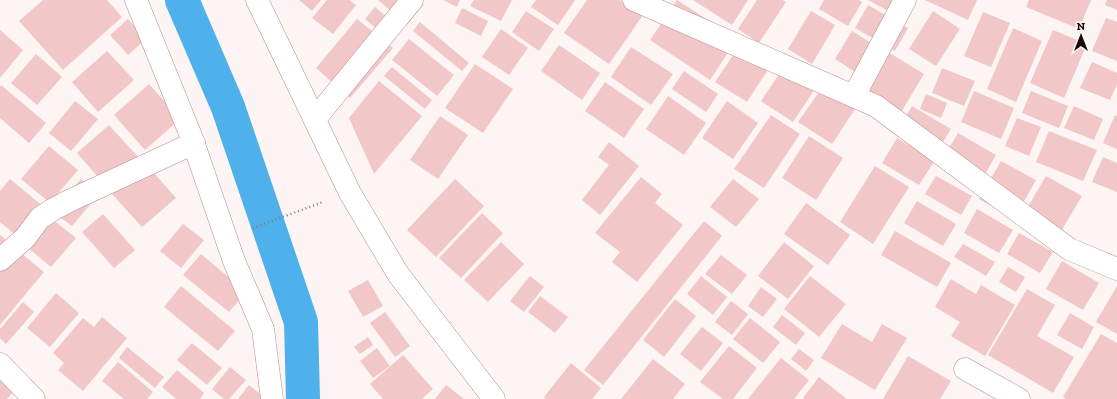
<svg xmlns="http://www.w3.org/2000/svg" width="1117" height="399" viewBox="0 0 1117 399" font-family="'Zilla Slab',serif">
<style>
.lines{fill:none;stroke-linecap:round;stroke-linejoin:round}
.canal{stroke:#4fb1eb;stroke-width:34}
.building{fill:#f2c7c8}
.minor-casing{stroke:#b68e8f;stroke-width:23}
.secondary-casing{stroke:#b68e8f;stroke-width:23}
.path{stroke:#887d7d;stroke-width:2.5;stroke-dasharray:1 3;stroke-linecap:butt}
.minor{stroke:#fff;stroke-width:22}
.secondary{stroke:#fff;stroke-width:22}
</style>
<rect width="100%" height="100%" fill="#fdf4f4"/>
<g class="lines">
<polyline class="canal" points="182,0 228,107 301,322 303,399"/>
</g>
<g class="building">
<polygon points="43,0 107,0 122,17 63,70 19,21"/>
<polygon points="299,0 321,0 312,11"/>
<polygon points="327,0 349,0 356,5 333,34 312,18"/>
<polygon points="378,0 419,0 424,4 407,25"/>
<polygon points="443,0 460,0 457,7"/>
<polygon points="474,0 512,0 501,21 470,6"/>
<polygon points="536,0 575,0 558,25 531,7"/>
<polygon points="587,0 620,0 643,15 609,64 564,33"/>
<polygon points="677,0 737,39 710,80 650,40"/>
<polygon points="693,0 748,0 732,25"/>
<polygon points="757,0 783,0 786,2 759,43 738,29"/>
<polygon points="824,0 859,0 862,2 848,26 819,9"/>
<polygon points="868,0 913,0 903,19"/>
<polygon points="925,0 977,0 968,20"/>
<polygon points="1029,0 1091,0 1079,29 1026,7"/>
<polygon points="1107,0 1117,0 1117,10 1105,5"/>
<polygon points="868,5 908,28 895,51 855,28"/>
<polygon points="375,7 400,28 390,40 365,19"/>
<polygon points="462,8 488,21 481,36 455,23"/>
<polygon points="526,11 554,29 539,51 512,32"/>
<polygon points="811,11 835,25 812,64 788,49"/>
<polygon points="933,11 960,29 936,66 909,49"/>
<polygon points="983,12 1010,23 991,67 964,56"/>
<polygon points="1106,18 1117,22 1117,61 1092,51"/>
<polygon points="128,19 146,39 128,55 110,35"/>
<polygon points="357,19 393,48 350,98 316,68"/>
<polygon points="420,22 469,63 462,71 413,31"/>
<polygon points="1013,28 1042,41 1016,102 987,89"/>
<polygon points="501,29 528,48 509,75 482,57"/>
<polygon points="0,30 23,50 0,78"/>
<polygon points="1053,30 1087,44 1064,98 1030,83"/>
<polygon points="852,31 884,51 866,79 835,59"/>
<polygon points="409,39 454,75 437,96 392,60"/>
<polygon points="742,42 773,62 747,102 715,82"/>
<polygon points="559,45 600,73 582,100 541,71"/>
<polygon points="631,47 673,74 651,105 611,77"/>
<polygon points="107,51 134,80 98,112 72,82"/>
<polygon points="888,52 924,74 897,119 861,97"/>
<polygon points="36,54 62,77 37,105 11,83"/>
<polygon points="1092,62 1117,73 1117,84 1110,100 1080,88"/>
<polygon points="475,64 513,89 483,133 445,108"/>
<polygon points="785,65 817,86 793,122 761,101"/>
<polygon points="392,67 432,100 425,109 384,76"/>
<polygon points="942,68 975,81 964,106 932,93"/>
<polygon points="684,71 718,94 706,112 672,89"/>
<polygon points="379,81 422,116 374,174 349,118"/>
<polygon points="605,82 644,109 624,138 585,111"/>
<polygon points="149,84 180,119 145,150 114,115"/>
<polygon points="1,85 46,123 29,143 0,118 0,87"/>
<polygon points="824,85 857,106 832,144 798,122"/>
<polygon points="974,91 1014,108 1001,139 961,122"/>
<polygon points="1031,91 1068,106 1059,128 1022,113"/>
<polygon points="926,94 947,103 941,118 920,109"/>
<polygon points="668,96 706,123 684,155 646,129"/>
<polygon points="75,101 98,119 71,151 49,133"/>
<polygon points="727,101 758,123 733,159 702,138"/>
<polygon points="912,106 951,129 938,150 900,127"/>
<polygon points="1074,106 1103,119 1094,140 1064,128"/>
<polygon points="771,115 800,134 764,188 734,169"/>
<polygon points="1115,115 1117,116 1117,149 1103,143"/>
<polygon points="440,116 468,135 438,179 410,160"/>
<polygon points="1017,118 1041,127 1029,156 1005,146"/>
<polygon points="109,125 140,159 107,187 77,153"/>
<polygon points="1049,131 1097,150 1083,181 1036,162"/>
<polygon points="958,133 996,155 977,188 939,165"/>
<polygon points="809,136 843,158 816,200 782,178"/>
<polygon points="897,138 935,160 919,185 882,163"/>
<polygon points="609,142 639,166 600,215 582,200 609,165 598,157"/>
<polygon points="49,146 78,170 50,203 21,179"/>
<polygon points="1103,157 1117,163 1117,192 1092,182"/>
<polygon points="1001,161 1036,180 1014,219 979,199"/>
<polygon points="145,163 176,198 142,227 111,193"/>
<polygon points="875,166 909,187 873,244 840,222"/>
<polygon points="936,176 972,196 961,215 925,194"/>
<polygon points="1046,176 1082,196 1057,238 1022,217"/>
<polygon points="641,177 662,194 655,203 683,225 637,282 612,262 620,252 595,233"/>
<polygon points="10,179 44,207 19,238 0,222 0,191"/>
<polygon points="81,179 99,194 72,226 53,212"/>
<polygon points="455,179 484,206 436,257 407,230"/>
<polygon points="733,179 759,199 736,227 710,207"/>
<polygon points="917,201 956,224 943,246 904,223"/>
<polygon points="806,203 850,235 828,265 784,234"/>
<polygon points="977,209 1013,230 999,253 964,233"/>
<polygon points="482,213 503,233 461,278 439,258"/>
<polygon points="46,214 76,238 51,267 21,242"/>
<polygon points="103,214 135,250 114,268 82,232"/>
<polygon points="704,221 722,236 603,385 584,370"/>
<polygon points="183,224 204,240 181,268 160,251"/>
<polygon points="895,231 951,263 937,287 881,255"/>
<polygon points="1019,233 1053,252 1040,273 1007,254"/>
<polygon points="0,235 11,244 0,256"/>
<polygon points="501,242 524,264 488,302 464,280"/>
<polygon points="784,242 814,266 788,299 758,276"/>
<polygon points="963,244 995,262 986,276 954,257"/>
<polygon points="16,249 44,272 0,325 0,268"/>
<polygon points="201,254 246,292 229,312 183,275"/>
<polygon points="721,255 747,275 732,294 705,274"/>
<polygon points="1062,261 1099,283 1083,310 1046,289"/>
<polygon points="1008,267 1025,277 1016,292 999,282"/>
<polygon points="530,276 544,287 524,312 510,301"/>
<polygon points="701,276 727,297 713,315 687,294"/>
<polygon points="810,276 846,304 819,337 784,309"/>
<polygon points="951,279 976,294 981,285 1015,305 985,356 951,336 960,322 935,307"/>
<polygon points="368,280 383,306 363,317 348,291"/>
<polygon points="181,286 235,331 218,351 164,307"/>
<polygon points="1117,286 1117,334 1096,322"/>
<polygon points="761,287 777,299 763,317 748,306"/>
<polygon points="1027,289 1055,305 1037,336 1074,357 1053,393 988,355"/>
<polygon points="56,293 79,313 50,347 27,328"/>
<polygon points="540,296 568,317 555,333 528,312"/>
<polygon points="675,299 696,316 664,357 643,340"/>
<polygon points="731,301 748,314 732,335 715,322"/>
<polygon points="23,302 34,312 6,344 0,338 0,329"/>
<polygon points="385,312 410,346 395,357 370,323"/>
<polygon points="1070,313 1094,327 1082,349 1057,335"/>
<polygon points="782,315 805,333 796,345 773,327"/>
<polygon points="102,317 127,338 83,391 58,370 64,363 53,353 83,318 94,327"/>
<polygon points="750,318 780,342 763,363 733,339"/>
<polygon points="842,324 872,342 882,324 907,338 875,390 821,358"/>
<polygon points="702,327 723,343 701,371 680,354"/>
<polygon points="1101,334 1117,343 1117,399 1066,399 1063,397"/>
<polygon points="368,337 373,345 360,354 354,347"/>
<polygon points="192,343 222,368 207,385 177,360"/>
<polygon points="729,346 757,368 733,399 723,399 700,382"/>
<polygon points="127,347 164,377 155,388 119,358"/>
<polygon points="377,348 390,366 373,378 360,361"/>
<polygon points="799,349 814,360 806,371 791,359"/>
<polygon points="403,355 433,389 422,399 383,399 370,384"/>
<polygon points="908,356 951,381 940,399 883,399"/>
<polygon points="781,358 809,380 794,399 748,399"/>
<polygon points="653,359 685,384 673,399 621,399"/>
<polygon points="118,362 153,392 147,399 124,399 102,381"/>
<polygon points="571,363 601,388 592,399 546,399 544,397"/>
<polygon points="230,367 246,380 229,399 224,399 212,389"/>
<polygon points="177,370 204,393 200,399 176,399 162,387"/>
<polygon points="0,374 16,389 7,399 0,399"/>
<polygon points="819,377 847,399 805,399 803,398"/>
<polygon points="249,385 266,399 238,399"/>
<polygon points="446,385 464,399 435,399"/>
</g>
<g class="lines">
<defs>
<g id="minor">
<polyline points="136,0 191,136 234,261 263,329 272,399"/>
<polyline points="634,0 876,106 1069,249 1117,269"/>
<polyline points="854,96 905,0"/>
<polyline points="315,119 412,0"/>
<polyline points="0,260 25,238 40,218 52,210 71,200 194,143"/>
<polyline points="0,364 34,399"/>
<polyline points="965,369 1019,399"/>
</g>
<polyline id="secondary" points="257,0 350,193 398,274 494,399"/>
</defs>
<use href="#minor" class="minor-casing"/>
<use href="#secondary" class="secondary-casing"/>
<polyline class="path" points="253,228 323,202"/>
<use href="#minor" class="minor"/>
<use href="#secondary" class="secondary"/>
</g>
<g transform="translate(1081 36)" stroke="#fdf4f4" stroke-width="3" paint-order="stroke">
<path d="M0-3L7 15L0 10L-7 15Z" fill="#150809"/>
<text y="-6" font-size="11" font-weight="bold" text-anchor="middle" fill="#150809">N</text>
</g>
</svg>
